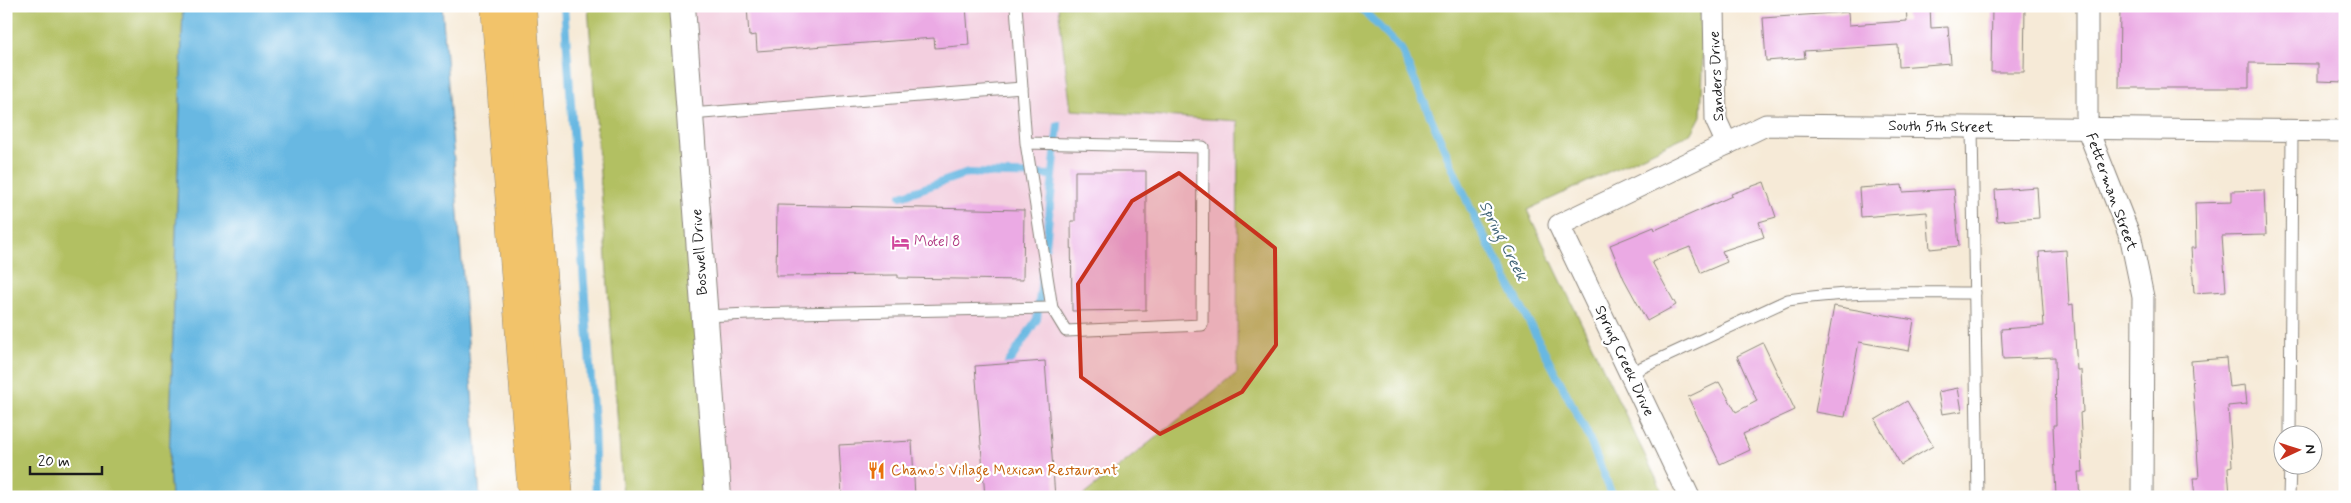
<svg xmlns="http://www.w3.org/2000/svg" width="2351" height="503" viewBox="0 0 2351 503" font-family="Mynerve,sans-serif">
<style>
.built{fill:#f3cfdf}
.green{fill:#b2c062;stroke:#676e3f}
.water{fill:#67b8e2;stroke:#426a7f}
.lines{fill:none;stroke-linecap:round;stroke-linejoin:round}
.stream{stroke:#67b8e2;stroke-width:8}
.building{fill:#ebaae4}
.service-casing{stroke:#89837a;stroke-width:13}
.minor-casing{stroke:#89837a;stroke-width:23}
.tertiary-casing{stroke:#89837a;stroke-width:28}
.motorway-casing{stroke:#89837a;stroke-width:29}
.service{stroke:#fff;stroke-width:11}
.minor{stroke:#fff;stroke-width:21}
.tertiary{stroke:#fff;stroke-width:26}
.motorway{stroke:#f2c36a;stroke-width:28}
.marked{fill:#c8321e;fill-opacity:0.2;stroke:#c8321e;stroke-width:4;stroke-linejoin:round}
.labels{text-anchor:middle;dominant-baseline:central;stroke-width:4.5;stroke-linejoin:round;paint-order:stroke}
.street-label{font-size:15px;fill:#1c1c1c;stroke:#fff}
.hotel-label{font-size:15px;fill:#b23c85;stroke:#fff;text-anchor:start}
.food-label{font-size:15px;fill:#c56008;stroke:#fff;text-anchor:start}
.water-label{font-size:16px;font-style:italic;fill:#3e6275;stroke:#fff}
</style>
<rect width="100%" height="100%" fill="#fff"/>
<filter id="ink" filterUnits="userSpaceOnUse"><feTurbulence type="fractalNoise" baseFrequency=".02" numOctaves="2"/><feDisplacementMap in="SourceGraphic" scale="10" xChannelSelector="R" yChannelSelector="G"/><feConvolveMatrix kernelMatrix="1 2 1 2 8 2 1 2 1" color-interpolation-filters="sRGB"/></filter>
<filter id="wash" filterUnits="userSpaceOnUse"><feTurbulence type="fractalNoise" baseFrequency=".0096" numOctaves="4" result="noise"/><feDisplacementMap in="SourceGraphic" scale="20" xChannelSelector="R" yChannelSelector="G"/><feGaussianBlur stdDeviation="1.12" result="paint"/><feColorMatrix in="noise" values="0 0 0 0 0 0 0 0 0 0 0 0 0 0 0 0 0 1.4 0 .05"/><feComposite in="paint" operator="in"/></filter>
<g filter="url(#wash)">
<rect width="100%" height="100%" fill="#f6ead7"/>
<polygon class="built" points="682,6 1058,6 1071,110 1238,120 1237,373 1089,497 718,497"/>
<g class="green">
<polygon points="6,6 183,6 169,467 171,497 6,497"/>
<polygon points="588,6 682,6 718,497 623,497"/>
<polygon points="1058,6 1700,6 1703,71 1701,116 1692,133 1527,210 1665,497 1081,497 1237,373 1238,121 1071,110"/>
</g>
<polygon class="water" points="183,6 442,6 480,497 171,497 169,467"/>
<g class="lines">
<g class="stream">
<polyline points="564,6 594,422 596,497"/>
<polyline points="1359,6 1401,49 1475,219 1587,433 1613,497"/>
<polyline points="901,196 968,173 1053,175"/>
<polyline points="1046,246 1058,125"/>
<polyline points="1008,364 1037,319 1043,270"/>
</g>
</g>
<g id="blocks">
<g class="building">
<polygon points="747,6 966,6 969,45 935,48 934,38 757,51 756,35 749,36"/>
<polygon points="1906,6 1930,6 1931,28 1948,27 1951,63 1899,67 1898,45 1804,51 1805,58 1766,61 1763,18 1848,12 1849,25 1907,21"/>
<polygon points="1992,6 2025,6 2024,72 1991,72"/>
<polygon points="2120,6 2345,6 2345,82 2318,81 2318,64 2249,63 2249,88 2119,88"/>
<polygon points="1075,171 1146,171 1146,310 1072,311 1071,221 1075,221"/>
<polygon points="1764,182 1776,217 1759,222 1764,237 1722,251 1727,262 1701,273 1690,247 1652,262 1676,305 1647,321 1624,279 1610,245 1654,227 1655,230 1732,196 1731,194"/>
<polygon points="1902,185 1903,192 1954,189 1959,246 1930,249 1927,212 1861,217 1859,188"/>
<polygon points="2037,187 2039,218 1997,221 1995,190"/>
<polygon points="2264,190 2266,235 2222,236 2226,291 2194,293 2191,248 2196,248 2195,203 2232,202 2232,191"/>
<polygon points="777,205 1024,210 1023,280 898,278 898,275 776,276"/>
<polygon points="2066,250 2069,305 2073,304 2077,370 2081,370 2083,412 2080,413 2083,472 2078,472 2080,497 2056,497 2053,425 2056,425 2055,357 2003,359 2001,329 2044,326 2039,252"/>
<polygon points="1834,306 1914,320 1909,351 1859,342 1845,417 1815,412"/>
<polygon points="1763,343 1795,410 1743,434 1750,450 1720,464 1688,397 1719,382 1736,412 1757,401 1737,356"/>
<polygon points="2226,358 2229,387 2245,385 2247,404 2228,406 2232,466 2228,467 2230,497 2195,497 2193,478 2199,478 2191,361"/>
<polygon points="1045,361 1055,497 985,497 975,366"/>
<polygon points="1958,388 1962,411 1942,414 1938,392"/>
<polygon points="1907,401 1933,446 1901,465 1875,420"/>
<polygon points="912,441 915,497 842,497 839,445"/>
</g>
</g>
</g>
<g filter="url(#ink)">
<use href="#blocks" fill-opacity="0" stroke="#89837a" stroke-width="1"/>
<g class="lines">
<defs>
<g id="service">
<polyline points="1016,6 1026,143 1052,308 1066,331 1202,325 1203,147 1026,143"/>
<polyline points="690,114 1022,88"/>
<polyline points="1972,127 1978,497"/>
<polyline points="705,316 749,314 1052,308"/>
<path d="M1630 373 1788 300C1850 290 1913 293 1975 293"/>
<polyline points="2290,436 2292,131"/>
<polyline points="2289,497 2290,466"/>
</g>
<g id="minor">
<polyline points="1714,6 1716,120 1727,144"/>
<polyline points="2087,6 2087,128 2131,239 2143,297 2142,497"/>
<polyline points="1689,497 1559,225 1766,125 2345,131"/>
</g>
<polyline id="tertiary" points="682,6 718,497"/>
<g id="motorway">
<polyline points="495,6 532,497"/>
<polyline points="522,6 559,497"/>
</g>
</defs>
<use href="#service" class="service-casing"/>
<use href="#minor" class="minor-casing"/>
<use href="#tertiary" class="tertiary-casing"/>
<use href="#motorway" class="motorway-casing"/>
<use href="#service" class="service"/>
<use href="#minor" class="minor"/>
<use href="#tertiary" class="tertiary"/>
<use href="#motorway" class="motorway"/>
</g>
</g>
<path class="marked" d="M1179 173 1275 248 1276 345 1242 392 1160 434 1081 377 1078 284 1132 201Z"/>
<defs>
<symbol id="hotel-bare" viewBox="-9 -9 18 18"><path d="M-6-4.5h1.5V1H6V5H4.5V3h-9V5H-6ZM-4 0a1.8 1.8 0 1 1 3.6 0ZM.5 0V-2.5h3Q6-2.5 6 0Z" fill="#d1479c" stroke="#fff" stroke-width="2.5" paint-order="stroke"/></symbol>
<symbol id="restaurant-bare" viewBox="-9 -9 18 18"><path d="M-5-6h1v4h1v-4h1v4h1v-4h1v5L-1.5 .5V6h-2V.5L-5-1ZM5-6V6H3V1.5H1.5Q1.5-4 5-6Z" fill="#e8710a" stroke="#fff" stroke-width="2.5" paint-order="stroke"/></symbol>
</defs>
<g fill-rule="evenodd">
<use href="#hotel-bare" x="888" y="230" width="25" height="25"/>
<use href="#restaurant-bare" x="864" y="458" width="25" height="25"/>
</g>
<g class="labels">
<g class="street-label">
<text transform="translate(1717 76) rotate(-93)">Sanders Drive</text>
<text transform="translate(1941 127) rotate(1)">South 5th Street</text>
<text transform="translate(2111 192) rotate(70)">Fetterman Street</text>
<text transform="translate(700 252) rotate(-94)">Boswell Drive</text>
<text transform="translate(1624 361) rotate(65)">Spring Creek Drive</text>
</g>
<g class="hotel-label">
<text x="914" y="242">Motel 8</text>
</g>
<g class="food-label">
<text x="891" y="471">Chano's Village Mexican Restaurant</text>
</g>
<g class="water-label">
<text transform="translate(1503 241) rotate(63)">Spring Creek</text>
</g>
</g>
<rect width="2351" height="503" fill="none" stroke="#fff" stroke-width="25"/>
<g transform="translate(2298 450) rotate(86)"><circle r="24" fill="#ffffff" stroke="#a4a4a4"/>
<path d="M0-4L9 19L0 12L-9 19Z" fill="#c8321e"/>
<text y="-8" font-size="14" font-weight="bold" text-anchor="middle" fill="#1c1c1c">N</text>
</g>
<path d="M30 466v8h72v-8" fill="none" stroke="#1c1c1c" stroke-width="2.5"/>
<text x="38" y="466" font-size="15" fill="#1c1c1c" stroke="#ffffff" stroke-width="4" paint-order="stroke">20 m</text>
</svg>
